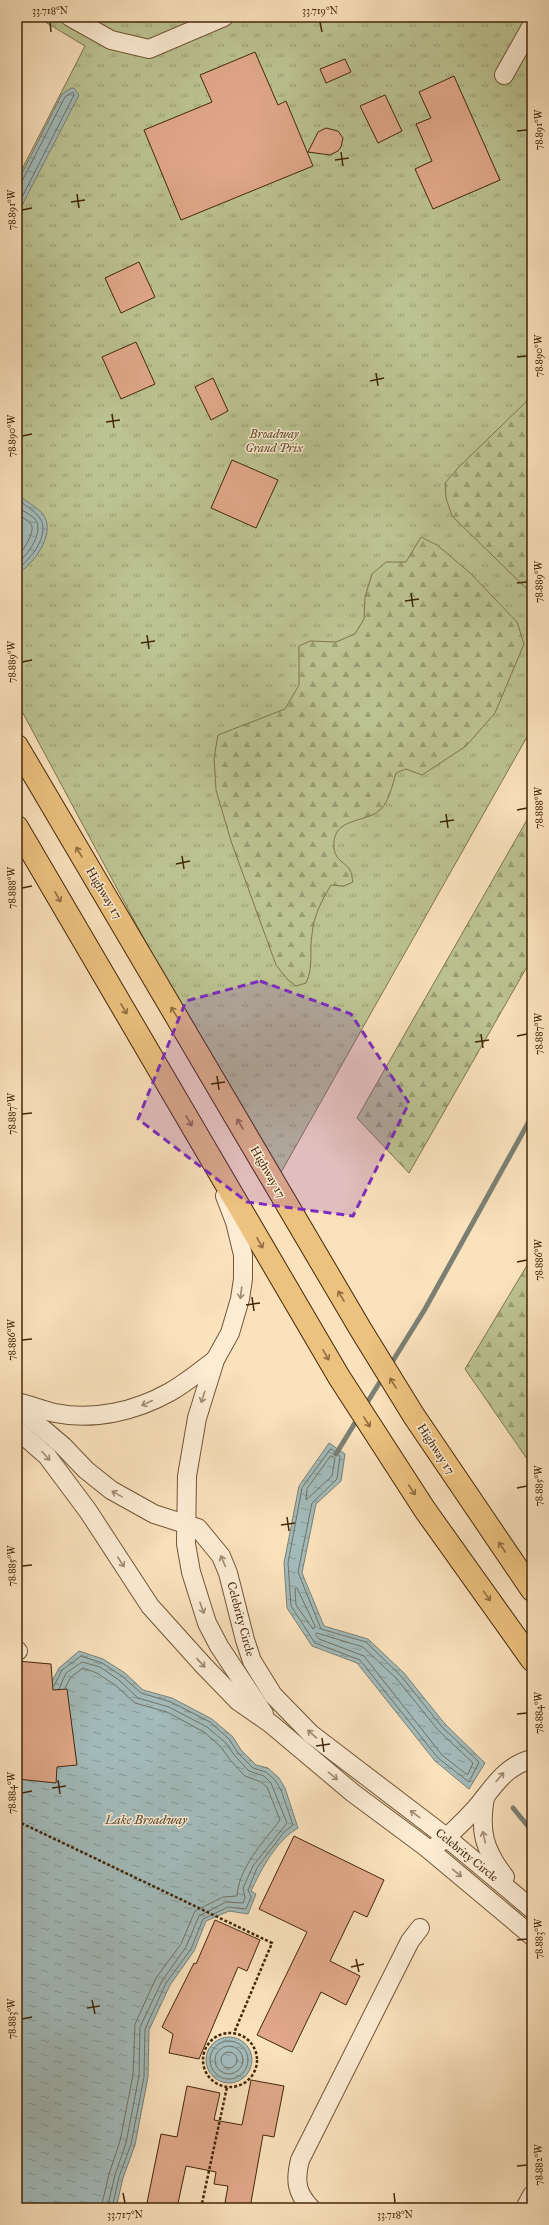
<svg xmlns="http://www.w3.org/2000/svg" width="549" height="2225" viewBox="0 0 549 2225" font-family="'IM FELL Great Primer',serif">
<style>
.grass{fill:url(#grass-tufts);stroke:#80754e}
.forest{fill:url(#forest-firs);stroke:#80754e}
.water{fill:url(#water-ripples);stroke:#7c8074}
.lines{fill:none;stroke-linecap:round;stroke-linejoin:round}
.shore{stroke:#727162;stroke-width:1}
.stream{stroke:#7c8074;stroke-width:5}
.building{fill:#e0a889;stroke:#432709}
.minor-casing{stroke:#715636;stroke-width:20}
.highway-casing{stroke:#432709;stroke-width:24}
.path{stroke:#432709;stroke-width:2.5;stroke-dasharray:3 2;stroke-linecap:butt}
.minor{stroke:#fcecd4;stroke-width:18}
.highway{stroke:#edc17e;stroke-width:22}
.oneway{stroke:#906c3e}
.oneway2{stroke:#a08a6e}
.marked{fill:#7b2cbf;fill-opacity:0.2;stroke:#7b2cbf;stroke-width:3;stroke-dasharray:8 5;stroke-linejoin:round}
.ticks{fill:none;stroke:#432709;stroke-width:1.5}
.labels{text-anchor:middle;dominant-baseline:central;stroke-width:3;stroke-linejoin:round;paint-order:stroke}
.park-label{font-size:12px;font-style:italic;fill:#614e2b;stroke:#fcecd4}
.street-label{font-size:12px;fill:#432709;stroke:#fcecd4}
.water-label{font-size:13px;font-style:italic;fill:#5b4c36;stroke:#fcecd4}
.neatline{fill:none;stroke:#432709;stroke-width:1.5}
.ticks-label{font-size:10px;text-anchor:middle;fill:#432709}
</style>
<defs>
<pattern id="grass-tufts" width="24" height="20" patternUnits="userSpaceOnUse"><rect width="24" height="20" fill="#bcc392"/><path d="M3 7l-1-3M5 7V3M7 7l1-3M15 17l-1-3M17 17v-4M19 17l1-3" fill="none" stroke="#9a9e75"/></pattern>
<pattern id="forest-firs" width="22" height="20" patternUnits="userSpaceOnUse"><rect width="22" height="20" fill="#bcc392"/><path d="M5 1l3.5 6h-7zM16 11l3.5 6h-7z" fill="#9a9e75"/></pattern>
<pattern id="water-ripples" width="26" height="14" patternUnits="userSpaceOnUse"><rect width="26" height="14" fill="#a2bbbb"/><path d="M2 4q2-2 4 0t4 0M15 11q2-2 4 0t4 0" fill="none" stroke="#869896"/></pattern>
</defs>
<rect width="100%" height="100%" fill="#fae2bd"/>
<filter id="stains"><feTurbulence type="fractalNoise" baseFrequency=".005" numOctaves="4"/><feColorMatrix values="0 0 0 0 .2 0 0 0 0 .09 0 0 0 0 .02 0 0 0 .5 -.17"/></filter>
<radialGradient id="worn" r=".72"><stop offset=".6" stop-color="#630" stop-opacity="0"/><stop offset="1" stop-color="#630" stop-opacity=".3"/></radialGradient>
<polygon class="grass" points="37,17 532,17 532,728 275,1183 17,702 17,179 85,46"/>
<g class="forest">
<polygon points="532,396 532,594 452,516 446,498 445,483 459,467"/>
<path d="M421 537 437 545 469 572 496 600 517 622 524 644 495 713 466 746 422 775 406 769 396 773C392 786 389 805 376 813 359 823 331 819 334 849 336 861 345 862 350 870 352 873 352 879 353 882L344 886 331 885C321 902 314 915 312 934 309 953 314 966 306 983L296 986 288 980 276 965 231 841 216 790 214 758 218 735 285 709 299 685V646L310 641 336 642 355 634 364 619 365 597 372 574 386 562H406Z"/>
<polygon points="532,811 532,958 409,1173 357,1118"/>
<polygon points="532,1257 532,1466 465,1369"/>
</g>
<g class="water">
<polygon points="71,88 74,88 79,95 17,215 17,183 62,94"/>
<path d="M17 494C24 500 35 506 42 513 58 532 34 564 17 574Z"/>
<polygon points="329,1443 345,1454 341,1481 316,1504 302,1573 324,1626 368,1639 404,1673 445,1724 485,1763 469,1789 435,1761 357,1663 312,1646 287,1608 284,1563 299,1486"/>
<path d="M79 1651 103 1659 125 1673 143 1690 172 1698 212 1719 233 1737 241 1750 256 1765 268 1768 279 1778 285 1788 298 1828C276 1841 262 1868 251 1891L256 1894 248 1914 229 1911 206 1921 194 1951 170 1985 149 2030 148 2077 135 2145 123 2178 116 2208H17V1782L42 1764 50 1685 59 1668Z"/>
<circle cx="229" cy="2060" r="23"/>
</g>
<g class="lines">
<g class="shore">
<polyline points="17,184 22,181 65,97 73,92 74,95 17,207"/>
<path d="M17 499C24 505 34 510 39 517 52 533 30 561 17 569"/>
<path d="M17 506C22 511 30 514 35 519 45 531 27 557 17 563"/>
<path d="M17 514C21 517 28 520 31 524 36 531 23 552 17 556"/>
<polygon points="331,1449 340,1456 337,1479 312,1503 298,1572 321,1629 366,1642 401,1676 442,1727 479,1762 469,1782 438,1758 360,1660 315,1643 291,1606 288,1563 302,1488"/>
<polygon points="331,1456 335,1458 332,1476 306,1500 307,1489"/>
<polygon points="297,1588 315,1626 313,1629 296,1605 295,1589"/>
<polygon points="317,1633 363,1647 397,1679 438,1730 473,1763 468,1774 466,1774 442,1755 364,1656 319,1639 316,1635"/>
<polyline points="54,1686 62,1670 81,1656 102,1663 122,1676 141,1693 171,1702 210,1722 229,1739 238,1753 253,1768 266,1772 275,1780 281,1790 293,1825 284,1832 257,1868 248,1890 251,1897 246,1909 228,1907 203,1919 191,1949 166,1983 145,2029 144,2077 131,2144 119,2177 112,2208"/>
<path d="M65 1688 71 1677 83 1668 97 1673 115 1685 135 1703 167 1712 204 1732 221 1747 230 1760 245 1776 261 1782 267 1787 280 1820C263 1843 239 1867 237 1896L223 1897 195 1911 181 1944 156 1978 135 2024 133 2075 120 2141 109 2174 101 2208"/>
<polyline points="59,1689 66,1673 82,1662 100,1667 119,1680 138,1698 169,1707 207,1727 226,1743 235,1756 249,1771 264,1776 271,1783 287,1823 253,1866 243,1888 245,1898 243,1903 226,1902 199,1916 186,1947 162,1981 140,2027 139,2076 126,2143 115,2175 107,2208"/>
<circle cx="229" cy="2060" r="19"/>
<circle cx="229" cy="2060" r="14"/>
<circle cx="229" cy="2060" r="8"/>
</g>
<g class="stream">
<polyline points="389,1367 425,1309 532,1116"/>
<polyline points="365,1406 383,1377"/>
<polyline points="336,1454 358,1418"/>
<polyline points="513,1808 532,1831"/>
</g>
</g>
<g class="building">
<polygon points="255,52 278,105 286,101 313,166 181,220 144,130 212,102 200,75"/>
<polygon points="345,59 351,72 326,83 320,69"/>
<polygon points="454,76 500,180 433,209 415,169 432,161 416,124 431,118 419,92"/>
<polygon points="385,95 402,131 378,143 360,106"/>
<polygon points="326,128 338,131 343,138 341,147 338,151 330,155 308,152 318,132"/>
<polygon points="139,262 155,297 121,313 105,278"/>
<polygon points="136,342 155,384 121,399 102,357"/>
<polygon points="213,378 228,411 211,420 195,387"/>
<polygon points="232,460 278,480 256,528 211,508"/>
<polygon points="17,1661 51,1664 53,1690 67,1689 77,1765 57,1767 56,1783 17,1779"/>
<polygon points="294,1836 384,1880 367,1917 354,1911 330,1961 360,1976 346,2005 321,1992 292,2052 257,2035 307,1932 259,1909"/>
<polygon points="215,1920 260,1940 247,1971 238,1967 199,2059 169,2053 173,2034 162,2027 194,1963 196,1964"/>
<polygon points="251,2080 284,2086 274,2137 263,2135 250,2208 224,2208 228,2186 214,2184 216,2172 186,2166 177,2208 146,2208 161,2134 177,2137 187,2086 220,2093 214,2120 242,2125"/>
</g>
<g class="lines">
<defs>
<g id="minor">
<polyline points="70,17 111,40 149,49 224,17"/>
<polyline points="504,75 532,25"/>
<polyline points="225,1196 235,1222 243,1255 243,1279 240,1299 230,1333 215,1360 197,1418 187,1476 186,1544 191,1572 207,1623 219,1646 264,1714"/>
<path d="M17 1402C30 1405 42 1410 55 1413 94 1421 136 1411 170 1392 186 1383 200 1371 215 1360"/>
<polyline points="17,1407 63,1446 86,1470 111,1490 154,1514 198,1528 221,1556 228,1573 245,1640 252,1661 273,1695 311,1734 446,1837 532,1909"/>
<polyline points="17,1430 47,1456 88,1511 150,1606 204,1666 238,1701 271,1724 353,1793 427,1848 532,1936"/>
<polyline points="17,1650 18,1651"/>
<path d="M485 1797C479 1831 484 1850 505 1877"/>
<path d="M437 1845C451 1834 464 1821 475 1809 494 1787 503 1767 532 1759"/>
<path d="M311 2208C296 2193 295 2180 300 2160L410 1941 420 1928"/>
<polyline points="525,2208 532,2195"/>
</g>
<g id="highway">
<polyline points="17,746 361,1330 414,1416 532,1590"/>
<polyline points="17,827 339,1377 425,1510 532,1660"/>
</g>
</defs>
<use href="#minor" class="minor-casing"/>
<use href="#highway" class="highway-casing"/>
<g class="path">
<polyline points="17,1821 272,1943 234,2033"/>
<circle cx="230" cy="2060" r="27"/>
<polyline points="201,2208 227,2087"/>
</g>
<use href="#minor" class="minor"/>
<use href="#highway" class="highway"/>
</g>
<defs><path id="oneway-shaft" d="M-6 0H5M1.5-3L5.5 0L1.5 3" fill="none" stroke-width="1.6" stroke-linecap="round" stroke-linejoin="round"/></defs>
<g class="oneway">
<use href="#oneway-shaft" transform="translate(79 852) rotate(-121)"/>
<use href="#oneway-shaft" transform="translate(58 897) rotate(60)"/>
<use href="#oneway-shaft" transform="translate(124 1009) rotate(60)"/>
<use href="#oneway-shaft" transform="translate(174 1012) rotate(-121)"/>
<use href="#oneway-shaft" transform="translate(189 1121) rotate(60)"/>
<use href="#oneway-shaft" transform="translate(240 1124) rotate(-121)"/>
<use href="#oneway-shaft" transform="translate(260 1243) rotate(60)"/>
<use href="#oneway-shaft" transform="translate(341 1296) rotate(-120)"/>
<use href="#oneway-shaft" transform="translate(326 1355) rotate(60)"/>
<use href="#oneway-shaft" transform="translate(393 1383) rotate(-122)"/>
<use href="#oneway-shaft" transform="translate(367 1422) rotate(58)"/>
<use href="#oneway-shaft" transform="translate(412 1490) rotate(56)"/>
<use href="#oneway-shaft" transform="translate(502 1547) rotate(-124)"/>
<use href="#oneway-shaft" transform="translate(487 1596) rotate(55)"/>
</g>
<g class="oneway2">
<use href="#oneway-shaft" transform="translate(241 1293) rotate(97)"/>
<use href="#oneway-shaft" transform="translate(203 1397) rotate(108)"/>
<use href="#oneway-shaft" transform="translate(147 1403) rotate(155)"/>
<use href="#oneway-shaft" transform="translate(46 1456) rotate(48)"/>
<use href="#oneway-shaft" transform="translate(117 1494) rotate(-151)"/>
<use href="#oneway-shaft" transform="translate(223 1561) rotate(-113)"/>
<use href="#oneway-shaft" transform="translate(121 1562) rotate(57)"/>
<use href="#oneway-shaft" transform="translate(202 1608) rotate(70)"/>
<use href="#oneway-shaft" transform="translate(201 1663) rotate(47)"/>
<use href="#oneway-shaft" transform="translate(312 1734) rotate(-139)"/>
<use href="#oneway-shaft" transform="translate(333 1776) rotate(39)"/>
<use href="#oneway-shaft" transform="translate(500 1777) rotate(-50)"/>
<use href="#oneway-shaft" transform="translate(415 1814) rotate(-143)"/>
<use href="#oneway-shaft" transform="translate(484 1837) rotate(-103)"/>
<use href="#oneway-shaft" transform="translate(457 1873) rotate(40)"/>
</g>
<path class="marked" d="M260 981 351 1014 409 1103 353 1216 247 1202 138 1119 186 1001Z"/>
<path class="ticks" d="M50 22 51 32M320 22 322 32M517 131 527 130M341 152 343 166M335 160 349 158M77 194 79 208M71 202 85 200M22 210 32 208M517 357 527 356M376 373 378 386M370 381 384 378M112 414 114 428M106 422 120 420M22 436 32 434M517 583 527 582M411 593 413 607M405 601 419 599M147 635 149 649M141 643 155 641M22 662 32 660M517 810 527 808M446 814 448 828M440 822 454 820M182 856 184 869M176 864 190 861M22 888 32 886M481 1034 483 1048M517 1036 527 1034M475 1042 489 1040M217 1076 219 1090M211 1084 225 1082M22 1114 32 1113M517 1262 527 1260M252 1297 254 1311M246 1305 260 1303M22 1340 32 1339M517 1488 527 1486M287 1517 289 1531M281 1525 295 1523M22 1566 32 1565M517 1714 527 1713M322 1738 324 1752M316 1746 330 1744M58 1780 60 1794M52 1788 66 1786M22 1793 32 1791M517 1940 527 1939M356 1959 359 1972M351 1967 364 1964M92 2000 95 2014M87 2008 100 2006M22 2019 32 2017M517 2166 527 2165M123 2193 125 2203M394 2193 395 2203"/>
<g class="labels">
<g class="park-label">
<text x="274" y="434">Broadway<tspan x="274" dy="14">Grand Prix</tspan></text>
</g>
<g class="street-label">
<text transform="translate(104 893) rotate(59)">Highway 17</text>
<text transform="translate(268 1172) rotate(60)">Highway 17</text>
<text transform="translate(436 1449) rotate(57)">Highway 17</text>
<text transform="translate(241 1619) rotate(75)">Celebrity Circle</text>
<text transform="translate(467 1855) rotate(39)">Celebrity Circle</text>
</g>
<g class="water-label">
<text x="146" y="1820">Lake Broadway</text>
</g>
</g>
<rect width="549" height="2225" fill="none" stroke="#fae2bd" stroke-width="44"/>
<rect x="22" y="22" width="505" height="2181" class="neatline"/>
<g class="ticks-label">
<text x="50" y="14">33.718°N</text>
<text x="320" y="14">33.719°N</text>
<text transform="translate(538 130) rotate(-90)" y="4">78.891°W</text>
<text transform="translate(11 210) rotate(-90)" y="4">78.891°W</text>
<text transform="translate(538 356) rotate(-90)" y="4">78.890°W</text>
<text transform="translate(11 436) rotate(-90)" y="4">78.890°W</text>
<text transform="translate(538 582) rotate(-90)" y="4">78.889°W</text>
<text transform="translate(11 662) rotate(-90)" y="4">78.889°W</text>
<text transform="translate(538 808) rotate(-90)" y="4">78.888°W</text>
<text transform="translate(11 888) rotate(-90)" y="4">78.888°W</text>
<text transform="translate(538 1034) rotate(-90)" y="4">78.887°W</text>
<text transform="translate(11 1114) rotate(-90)" y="4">78.887°W</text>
<text transform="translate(538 1260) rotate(-90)" y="4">78.886°W</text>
<text transform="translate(11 1340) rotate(-90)" y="4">78.886°W</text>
<text transform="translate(538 1486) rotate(-90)" y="4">78.885°W</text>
<text transform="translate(11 1566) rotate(-90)" y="4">78.885°W</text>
<text transform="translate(538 1713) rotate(-90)" y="4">78.884°W</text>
<text transform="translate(11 1793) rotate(-90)" y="4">78.884°W</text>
<text transform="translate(538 1939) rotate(-90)" y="4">78.883°W</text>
<text transform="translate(11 2019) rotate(-90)" y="4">78.883°W</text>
<text transform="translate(538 2165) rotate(-90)" y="4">78.882°W</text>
<text x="125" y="2218">33.717°N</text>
<text x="395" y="2218">33.718°N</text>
</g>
<rect width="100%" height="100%" filter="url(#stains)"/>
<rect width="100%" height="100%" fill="url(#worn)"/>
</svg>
